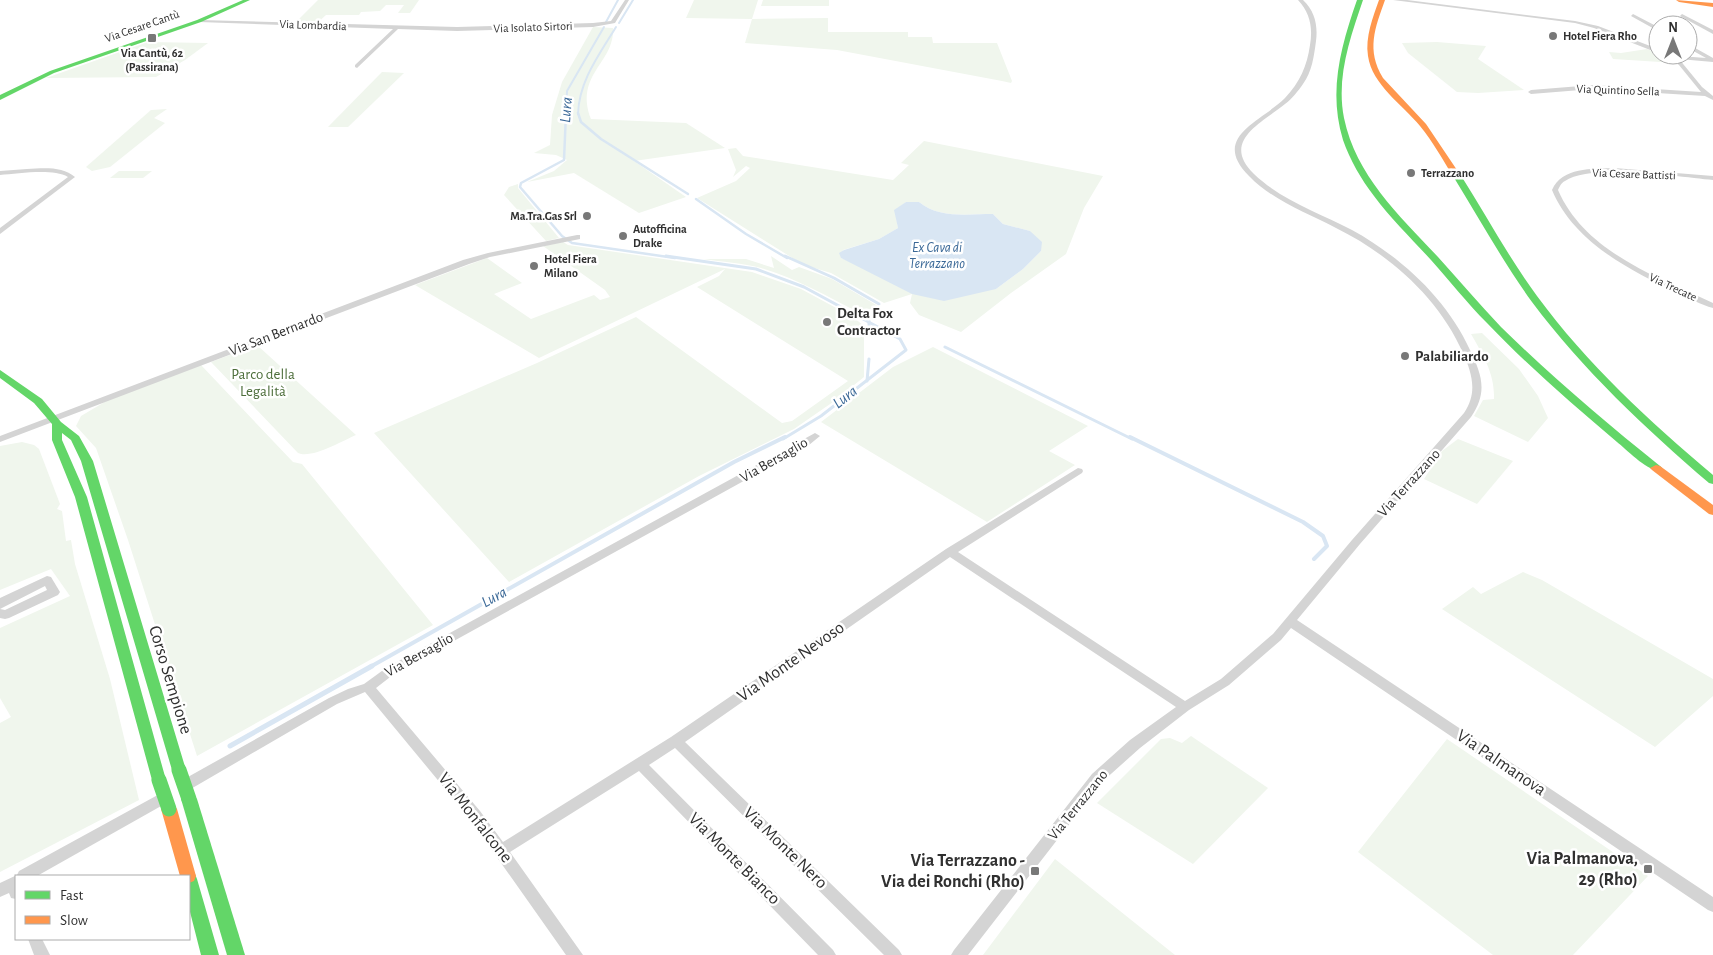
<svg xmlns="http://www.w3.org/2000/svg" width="1713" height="955" viewBox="0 0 1713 955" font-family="'Alegreya Sans',sans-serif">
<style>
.green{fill:#f0f6ed;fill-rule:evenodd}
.water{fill:#d9e6f3}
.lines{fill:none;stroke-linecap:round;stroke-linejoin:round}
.stream-far4{stroke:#d9e6f3;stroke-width:2}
.stream-far3{stroke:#d9e6f3;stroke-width:2.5}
.stream-far2{stroke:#d9e6f3;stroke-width:3}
.stream-far1{stroke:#d9e6f3;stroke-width:4}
.stream{stroke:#d9e6f3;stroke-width:5}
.street{fill:#d4d4d4;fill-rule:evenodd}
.fast{fill:#63d668;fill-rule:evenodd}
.slow{fill:#ff974d;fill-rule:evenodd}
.fast-bridge{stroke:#63d668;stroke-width:15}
.poi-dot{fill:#787878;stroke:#fff;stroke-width:2}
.labels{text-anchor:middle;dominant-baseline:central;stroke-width:5;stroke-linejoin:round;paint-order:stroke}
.far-street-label{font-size:12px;fill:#303030;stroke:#fff}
.far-poi-label{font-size:12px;font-weight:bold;fill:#303030;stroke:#fff;text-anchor:start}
.far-water-label{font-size:14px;font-style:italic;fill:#3a6897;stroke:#fff}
.poi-label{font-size:15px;font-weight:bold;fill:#303030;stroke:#fff;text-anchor:start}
.street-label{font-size:15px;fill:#303030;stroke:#fff}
.park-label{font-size:15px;fill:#4d6e3b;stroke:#fff}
.water-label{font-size:16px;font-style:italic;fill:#3a6897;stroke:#fff}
.near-street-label{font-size:18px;fill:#303030;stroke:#fff}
.near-poi-label{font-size:18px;font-weight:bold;fill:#303030;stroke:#fff;text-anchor:end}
</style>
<rect width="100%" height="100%" fill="#fff"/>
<g class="green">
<polygon points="318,0 419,0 410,13 398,13 404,5 386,5 380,11 361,12 359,15 326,15 316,24 294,24"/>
<polygon points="694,0 758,0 752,19 828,18 828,32 908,32 908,37 932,37 933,43 997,43 1012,81 1011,83 1002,81 837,50 745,43 752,19 686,18"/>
<polygon points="763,0 829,0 829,6 761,6"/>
<path d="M593 27 613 28C615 63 574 74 591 119L686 123 725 148 634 161 686 197 639 213 574 173 527 182 554 171 567 160 556 155 534 153 550 145 552 115 562 82Z"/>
<polygon points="148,42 208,43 185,60 156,77 46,78"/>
<polygon points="1437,42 1486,46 1478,59 1524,90 1478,93 1457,92 1408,53 1402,43"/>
<polygon points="1647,49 1667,57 1676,63 1613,59 1609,52 1621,53"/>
<polygon points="382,72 404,73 348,127 328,127"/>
<polygon points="167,109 154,118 165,123 110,167 92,171 86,167 151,110"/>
<path d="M924 141 1103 176 1084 208 1066 254 1011 293 961 332 919 315 910 303 912 294 884 303 831 273 811 267 794 259 697 198 736 181 750 168 746 166 733 177 736 170 728 149 736 148 743 156 893 180 909 165 901 163ZM906 202H919C939 219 969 214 993 214L1003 224 1030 231 1041 251 1023 269 996 289 858 265 841 258 843 250 879 239 898 228 895 211Z"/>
<polygon points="119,171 152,171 143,178 110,178"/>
<polygon points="518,184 518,188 559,238 546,241 504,195 509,187"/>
<polygon points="563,242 568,245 752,272 801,289 853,317 864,326 864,377 833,402 794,429 699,476 509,582 374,433 537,363 636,317 782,423 792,421 848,381 697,287 719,276 725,269 539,358 415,285 487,258 522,283 494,294 531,319 594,295 600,300 610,297 605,290 543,246"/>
<path d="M771 256 792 270 799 267 832 279 878 306 860 313C828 297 796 278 761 268 743 263 722 262 703 259H746L774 268Z"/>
<path d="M1482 333 1519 369 1538 396 1548 418 1528 442 1474 416 1483 400 1494 399C1495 374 1483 355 1471 334Z"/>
<path d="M257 345 356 435C342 441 312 459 298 453L211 362Z"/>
<polygon points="933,347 1088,426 1049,451 1075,465 987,522 821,422 893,367"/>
<polygon points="201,365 293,462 302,464 433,625 197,756 128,540 96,448 76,426 81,416 108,400"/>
<polygon points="1458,439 1513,461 1477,504 1424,479 1442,451"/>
<polygon points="22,442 34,445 39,449 60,504 57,509 62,511 66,541 71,540 75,564 110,679 139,800 0,872 0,723 11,717 0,698 0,628 70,596 51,569 0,590 0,446"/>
<polygon points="1523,572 1542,580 1713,679 1713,696 1655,747 1442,609 1473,587 1481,594"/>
<polygon points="1191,736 1268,788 1193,864 1097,803 1161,739 1170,738 1182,743"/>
<polygon points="1447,739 1648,876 1573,955 1493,955 1358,852"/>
<polygon points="1055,859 1175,955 983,955"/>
</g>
<path class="water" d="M906 202H919C939 219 969 214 993 214L1003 224 1030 231 1042 242 1041 251 1023 269 996 289 944 301 912 294 841 258 839 253 844 250 879 239 898 228 894 210Z"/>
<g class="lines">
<g class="stream-far4">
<polyline points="606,22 618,0"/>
<polyline points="619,23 633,0"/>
<polyline points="566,114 567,91 604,27"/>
<path d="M578 114C579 81 599 55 616 27"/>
</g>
<g class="stream-far3">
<polyline points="566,113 564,160 521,183 520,187 562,236 572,243 675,258"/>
<polyline points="578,113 581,122 601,139 688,194"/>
<polyline points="696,199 746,234 787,258"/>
</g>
<g class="stream-far2">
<polyline points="666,256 756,269 804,287 900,339 906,350 821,416 783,439"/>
<polyline points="785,256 834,278 879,304"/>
<polyline points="869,321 869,329"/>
<polyline points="945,347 1132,439"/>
<polyline points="867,381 869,359"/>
</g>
<g class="stream-far1">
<polyline points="1130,437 1303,522 1323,536 1327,546 1314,559"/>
<polyline points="370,667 734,462 785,437"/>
</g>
<polyline class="stream" points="230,746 372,666"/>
<g class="street">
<polygon points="625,0 629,0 615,23 593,27 457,31 398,29 357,68 355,67 355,65 393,29 199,22 197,21 199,20 457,27 593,23 611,21"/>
<path d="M1298 0H1303C1315 11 1318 26 1316 41 1314 56 1312 72 1303 84 1298 91 1292 99 1285 104 1262 123 1220 141 1254 174 1281 200 1320 213 1352 230 1401 257 1447 299 1470 350 1482 375 1488 392 1471 417L1360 544 1297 620 1713 897V912L1708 910 1291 628 1281 640 1229 685 1189 710 1140 748 1102 782 968 955H951L954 950 1092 774 1130 740 1176 707 950 557 685 742 899 950 902 955H884L675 748 649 765 833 950 836 955H818L639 771 510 852 583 955H566L470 819 365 692 337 704 189 790 184 792 179 790 177 786 179 782 329 698 348 689 364 684 386 668 815 433 820 436 809 445 394 674 376 688 480 811 503 842 671 737 946 549 1078 468 1082 469 1083 471 1082 473 958 552 1185 701 1221 679 1273 634 1352 540 1464 413C1478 393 1472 373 1463 353 1439 298 1389 254 1336 228 1307 213 1272 200 1249 176 1210 137 1261 122 1285 98 1300 82 1307 66 1310 45 1313 27 1310 13 1298 0Z"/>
<polygon points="1393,0 1407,0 1575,21 1598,26 1658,49 1658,53 1594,28 1575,23"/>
<polygon points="1633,14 1658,27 1658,31 1631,16"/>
<polygon points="1682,14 1713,30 1713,34 1680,16"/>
<polygon points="1688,44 1713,58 1713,62 1679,59 1702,87 1713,96 1713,100 1705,96 1593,89 1531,94 1528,92 1531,90 1593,85 1701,92 1679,65 1666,55 1706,58 1688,48"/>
<path d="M1614 168 1713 176V180C1681 177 1590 163 1565 181 1561 183 1560 186 1558 190 1585 252 1657 277 1713 303V308C1701 305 1689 298 1678 293 1629 270 1574 242 1552 190 1562 167 1592 169 1614 168Z"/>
<path d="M27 169C43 168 63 166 75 177L0 234V228L68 177C52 168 18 174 0 175V171Z"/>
<polygon points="577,235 580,235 580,239 490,257 469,264 0,442 0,436 463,260 488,253"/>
<path d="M47 576 51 577 60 592 58 595 9 618 5 619 0 618V598ZM45 586 47 590 5 610 0 609Z"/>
<polygon points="165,791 170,793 172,797 170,801 37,876 16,876 16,899 11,898 9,893 0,897 0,883 17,875 19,871"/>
<polygon points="28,939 42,939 50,955 34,955"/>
</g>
<g class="fast">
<polygon points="243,0 250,0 201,22 54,73 0,100 0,95 50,71 197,20"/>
<path d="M1357 0H1363C1350 38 1336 78 1344 118 1356 176 1399 215 1438 257 1459 280 1479 304 1501 327 1551 376 1605 422 1660 466L1662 468 1660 470C1649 473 1626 449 1617 442 1572 404 1527 365 1487 323 1467 303 1450 281 1431 260 1412 239 1391 219 1374 196 1361 179 1350 160 1343 140 1328 91 1341 46 1357 0Z"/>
<path d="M1454 174H1460C1486 215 1509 258 1537 296 1587 364 1649 421 1713 475V484L1709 483C1645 428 1583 370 1532 302 1503 262 1479 218 1453 176Z"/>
<polygon points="0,370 42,399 61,422 79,436 93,461 186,770 184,774 179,776 174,774 172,770 81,461 71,440 62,433 62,440 87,497 166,780 164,784 159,786 154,784 152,780 75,497 52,440 52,424 34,403 0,378"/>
<polygon points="189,793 194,795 197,799 245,955 227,955 181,799 184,795"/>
<polygon points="189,872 195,874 197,879 219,955 201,955 189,908 189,876 182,876"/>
</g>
<g class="slow">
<path d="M1379 0H1385C1375 28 1366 50 1383 78L1426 124 1461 176 1460 178H1454C1443 160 1433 142 1420 126 1403 105 1372 85 1368 56 1365 37 1373 17 1379 0Z"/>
<polygon points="1676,0 1713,3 1713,7 1679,2"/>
<polygon points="1656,465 1660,466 1713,505 1713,515 1709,514 1652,470 1650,468"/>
<polygon points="169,803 174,804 177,809 196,876 194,881 189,883 189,876 180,876 161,809 164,804"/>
</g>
<g class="fast-bridge">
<polyline points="179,770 189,799"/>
<polyline points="159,780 169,809"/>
</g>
</g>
<g class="poi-dot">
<circle cx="1553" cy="36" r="5"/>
<rect x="147" y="33" width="10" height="10" rx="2.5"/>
<circle cx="1411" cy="173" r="5"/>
<circle cx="587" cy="216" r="5"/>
<circle cx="623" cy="236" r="5"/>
<circle cx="534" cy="266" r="5"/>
<circle cx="827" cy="322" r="5"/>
<circle cx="1405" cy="356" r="5"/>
<rect x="1643" y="864" width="10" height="10" rx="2.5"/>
<rect x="1030" y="866" width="10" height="10" rx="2.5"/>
</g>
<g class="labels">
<g class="far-street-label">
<text transform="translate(313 25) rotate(2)">Via Lombardia</text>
<text transform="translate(142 26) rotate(-19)">Via Cesare Cantù</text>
<text transform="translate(533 27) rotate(-2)">Via Isolato Sirtori</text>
<text transform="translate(1618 90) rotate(2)">Via Quintino Sella</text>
<text transform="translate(1634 174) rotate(2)">Via Cesare Battisti</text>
<text transform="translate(1673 287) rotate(25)">Via Trecate</text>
</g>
<g class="far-poi-label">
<text x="1563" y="36">Hotel Fiera Rho</text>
<text x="152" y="53" text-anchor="middle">Via Cantù, 62<tspan x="152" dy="14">(Passirana)</tspan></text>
<text x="1421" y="173">Terrazzano</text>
<text x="577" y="216" text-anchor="end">Ma.Tra.Gas Srl</text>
<text x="633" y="229">Autofficina<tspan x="633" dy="14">Drake</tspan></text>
<text x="544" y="259">Hotel Fiera<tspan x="544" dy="14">Milano</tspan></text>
</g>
<g class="far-water-label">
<text x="937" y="248">Ex Cava di<tspan x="937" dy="16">Terrazzano</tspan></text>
</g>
<g class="poi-label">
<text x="837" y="313">Delta Fox<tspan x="837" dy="17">Contractor</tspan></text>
<text x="1415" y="356">Palabiliardo</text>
</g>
<g class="street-label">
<text transform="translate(276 334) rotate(-21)">Via San Bernardo</text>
<text transform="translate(774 460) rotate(-30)">Via Bersaglio</text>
<text transform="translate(1409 483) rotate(-48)">Via Terrazzano</text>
<text transform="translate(419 655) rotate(-29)">Via Bersaglio</text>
<text transform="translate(1078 805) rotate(-51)">Via Terrazzano</text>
</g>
<g class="park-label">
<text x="263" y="374">Parco della<tspan x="263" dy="17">Legalità</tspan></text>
</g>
<g class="water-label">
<text transform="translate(566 110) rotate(-86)">Lura</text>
<text transform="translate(845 397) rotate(-38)">Lura</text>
<text transform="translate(494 597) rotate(-29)">Lura</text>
</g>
<g class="near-street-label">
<text transform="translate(791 662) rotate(-35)">Via Monte Nevoso</text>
<text transform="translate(170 680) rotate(73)">Corso Sempione</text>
<text transform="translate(1501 763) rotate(34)">Via Palmanova</text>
<text transform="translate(475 818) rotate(52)">Via Monfalcone</text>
<text transform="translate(785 848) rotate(44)">Via Monte Nero</text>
<text transform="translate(734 859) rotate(45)">Via Monte Bianco</text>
</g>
<g class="near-poi-label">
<text x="1638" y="859">Via Palmanova,<tspan x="1638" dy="21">29 (Rho)</tspan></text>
<text x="1025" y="861">Via Terrazzano -<tspan x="1025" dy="21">Via dei Ronchi (Rho)</tspan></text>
</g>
</g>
<rect x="15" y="875" width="175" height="65" fill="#ffffff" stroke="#acacac"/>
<rect x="25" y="891" width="25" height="8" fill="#63d668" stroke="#acacac"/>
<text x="60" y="900" font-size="15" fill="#303030">Fast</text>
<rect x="25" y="916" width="25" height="8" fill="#ff974d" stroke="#acacac"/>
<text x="60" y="925" font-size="15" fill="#303030">Slow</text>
<g transform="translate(1673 40)"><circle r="24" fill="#ffffff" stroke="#acacac"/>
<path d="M0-4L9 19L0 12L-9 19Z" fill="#787878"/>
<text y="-8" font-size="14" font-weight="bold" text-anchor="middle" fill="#303030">N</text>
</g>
</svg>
